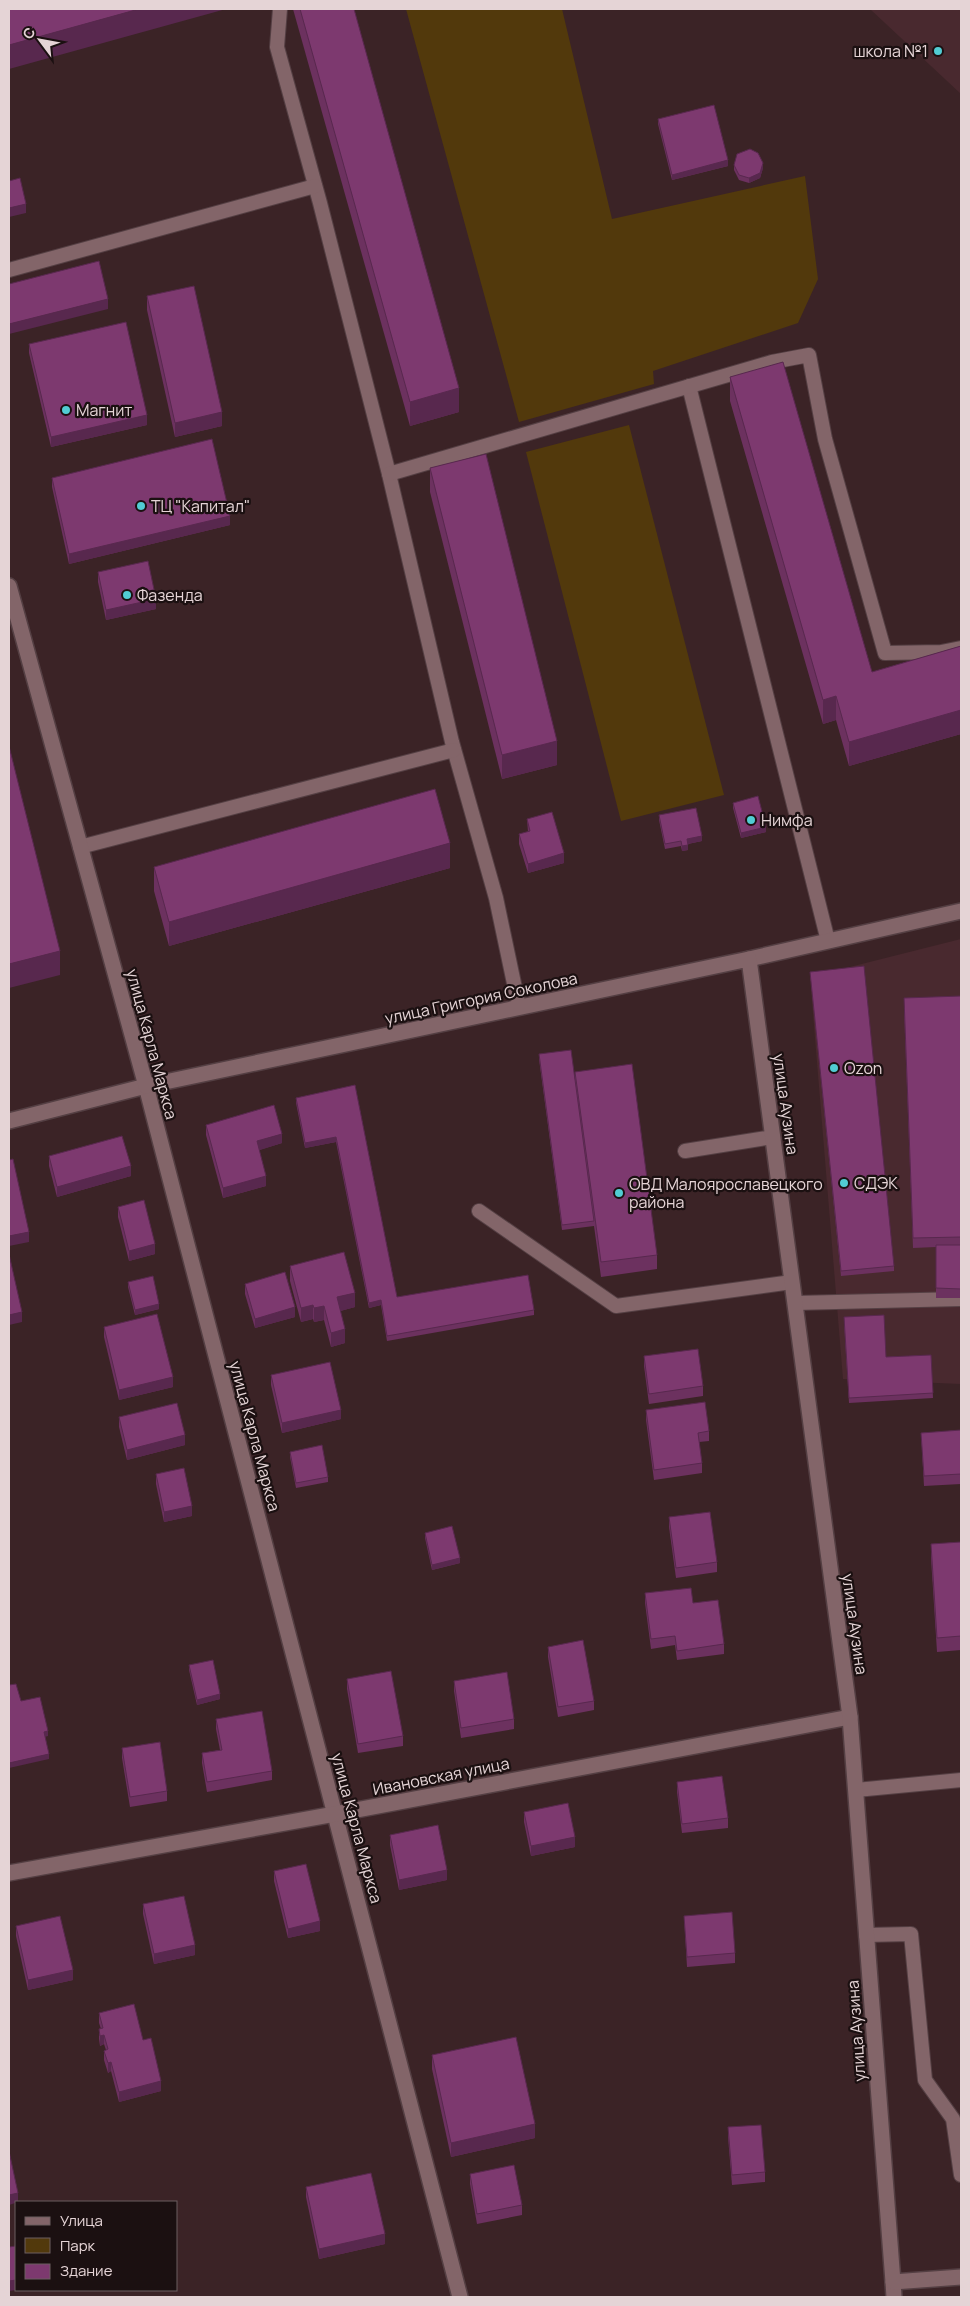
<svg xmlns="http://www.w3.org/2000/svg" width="970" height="2306" viewBox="0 0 970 2306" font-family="Manrope,sans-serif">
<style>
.built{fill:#49292f}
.green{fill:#52390c}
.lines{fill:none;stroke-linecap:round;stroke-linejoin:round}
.service-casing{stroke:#543f43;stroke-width:16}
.minor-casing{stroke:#543f43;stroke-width:18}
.tertiary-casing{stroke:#543f43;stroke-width:18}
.secondary-casing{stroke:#543f43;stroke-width:18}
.service{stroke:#836569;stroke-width:14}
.minor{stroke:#836569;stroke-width:15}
.tertiary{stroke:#836569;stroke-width:15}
.secondary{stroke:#836569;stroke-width:15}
.wall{fill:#6c315f}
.shaded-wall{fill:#58284e}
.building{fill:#7d396f;stroke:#58284e}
.poi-dot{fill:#51ccd3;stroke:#1b1011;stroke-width:2}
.labels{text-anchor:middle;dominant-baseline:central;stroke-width:4.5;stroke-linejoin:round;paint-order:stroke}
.poi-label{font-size:16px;fill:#e5d4d6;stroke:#1b1011;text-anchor:start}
.street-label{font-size:16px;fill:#e5d4d6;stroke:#1b1011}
</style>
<rect width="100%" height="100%" fill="#3b2326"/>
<g class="built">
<polygon points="870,9 961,9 961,94"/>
<polygon points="961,939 961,1384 843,1379 810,977"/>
</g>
<g class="green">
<polygon points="406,9 562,9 612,219 805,176 818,279 798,323 653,371 654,384 519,422"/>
<polygon points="629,425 724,795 621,821 526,452"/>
</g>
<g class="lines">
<defs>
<g id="service">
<polyline points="280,9 277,47 320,203 389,474 452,742 496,898 519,1007"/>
<polyline points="9,270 315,186"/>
<polyline points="689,386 828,941"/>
<polyline points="389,474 772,362 809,355 825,439 885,653 941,652 961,648"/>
<polyline points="80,847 454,750"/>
<polyline points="685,1151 773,1137"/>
<polyline points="479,1211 616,1306 792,1282"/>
<polyline points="795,1303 961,1299"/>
<polyline points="856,1790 961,1780"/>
<polyline points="866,1935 911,1934 925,2080 953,2119 961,2175"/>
</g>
<g id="minor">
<polyline points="749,959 961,911"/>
<polyline points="146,1086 460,2297"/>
<polyline points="9,1873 335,1814 850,1717"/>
<polyline points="893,2282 894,2297"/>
</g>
<polyline id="tertiary" points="9,1121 146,1086"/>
<polyline id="secondary" points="9,586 146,1086 749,959 850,1717 893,2282 961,2277"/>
</defs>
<use href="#service" class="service-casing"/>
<use href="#minor" class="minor-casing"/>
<use href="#tertiary" class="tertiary-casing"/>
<use href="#secondary" class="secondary-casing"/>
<use href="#service" class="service"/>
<use href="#minor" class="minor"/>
<use href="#tertiary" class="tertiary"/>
<use href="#secondary" class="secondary"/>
</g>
<g class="wall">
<polygon points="293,9 354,9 459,412 410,426"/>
<polygon points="658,119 728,166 672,180 658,124"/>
<polygon points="734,165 763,168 760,178 749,183 739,180 734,170"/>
<polygon points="147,296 222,426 175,437 147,310"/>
<polygon points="29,344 147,425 51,447 29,353"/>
<polygon points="730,377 872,672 961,646 961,734 849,766 836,720 823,724 730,401"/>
<polygon points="430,468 557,765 502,779 430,492"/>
<polygon points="52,478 230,525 69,564 52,487"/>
<polygon points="98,572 156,609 106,620 98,582"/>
<polygon points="733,803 766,832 741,838 733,808"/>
<polygon points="659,815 702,841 688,844 688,850 682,851 681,846 665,849 659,820"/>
<polygon points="527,819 564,863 528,873 519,844 519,834 528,832"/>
<polygon points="154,867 450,868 169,946 154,891"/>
<polygon points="810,972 894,1266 894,1271 841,1276"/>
<polygon points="961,996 961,1298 936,1298 936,1247 913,1248 904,1008"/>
<polygon points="539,1054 575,1082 575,1072 657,1255 657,1269 601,1277 594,1226 562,1230 539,1059"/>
<polygon points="355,1085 397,1297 534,1310 534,1315 387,1341 381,1305 369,1308 336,1142 305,1148 296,1103 296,1098"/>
<polygon points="206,1125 282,1143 259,1150 266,1186 223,1198 206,1135"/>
<polygon points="49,1156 131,1176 57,1197 49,1166"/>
<polygon points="118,1207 155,1254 129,1261 118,1217"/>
<polygon points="290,1266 355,1307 340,1311 345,1343 331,1347 324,1320 314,1322 313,1319 301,1322 290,1281"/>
<polygon points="128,1282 159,1309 135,1315 128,1287"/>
<polygon points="245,1284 295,1317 255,1328 245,1294"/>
<polygon points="844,1322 886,1357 931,1355 933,1398 849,1403"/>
<polygon points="104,1327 173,1387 119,1400 104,1337"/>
<polygon points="644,1356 703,1386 703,1396 649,1404 644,1366"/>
<polygon points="271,1375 341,1419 282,1433 271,1385"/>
<polygon points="646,1410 709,1431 709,1441 699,1442 702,1463 702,1473 654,1480 646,1420"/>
<polygon points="119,1417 185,1445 127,1460 119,1427"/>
<polygon points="961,1430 961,1484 924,1486 921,1433"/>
<polygon points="290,1452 328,1477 328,1482 296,1488 290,1457"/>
<polygon points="156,1474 192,1516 164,1522 156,1484"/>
<polygon points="669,1517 717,1562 717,1572 676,1578 669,1527"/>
<polygon points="425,1533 460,1563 432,1570 425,1538"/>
<polygon points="961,1542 961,1650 937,1652 931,1558 931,1544"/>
<polygon points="645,1593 693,1603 724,1644 724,1654 677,1660 675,1645 651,1649 645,1603"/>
<polygon points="548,1647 594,1701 594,1710 558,1717 548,1657"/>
<polygon points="189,1665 220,1699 197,1705 189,1670"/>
<polygon points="347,1679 403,1736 403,1746 358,1753 347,1689"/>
<polygon points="454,1681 514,1719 514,1729 461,1738 454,1691"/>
<polygon points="216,1719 272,1771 272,1780 207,1792 202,1763 202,1753 220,1750 216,1729"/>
<polygon points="122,1748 167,1791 167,1801 130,1807 122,1758"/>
<polygon points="677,1782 728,1818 728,1828 682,1833 677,1792"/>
<polygon points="524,1812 575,1847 531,1856 524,1822"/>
<polygon points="390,1835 447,1880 399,1890 390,1845"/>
<polygon points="274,1871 320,1931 288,1938 274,1881"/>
<polygon points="143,1904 195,1955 154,1964 143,1914"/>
<polygon points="684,1916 735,1953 735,1963 687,1967"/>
<polygon points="16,1926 73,1980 28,1990 16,1936"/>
<polygon points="99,2013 143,2040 161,2091 119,2102 111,2071 108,2073 104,2060 104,2051 106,2050 104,2044 100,2046 99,2039 99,2029 101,2029 99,2023"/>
<polygon points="432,2055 535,2138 451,2157 432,2069"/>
<polygon points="728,2127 765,2172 765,2182 732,2185 728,2137"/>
<polygon points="470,2174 522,2205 522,2215 477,2224 470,2184"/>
<polygon points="306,2187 385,2244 319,2259 306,2197"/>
</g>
<g class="shaded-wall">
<polygon points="139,9 226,9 9,69 9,45"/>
<polygon points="728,160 728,166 672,180 672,175"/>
<polygon points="763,163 763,168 760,178 749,183 749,178"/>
<polygon points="26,204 26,213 9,217 9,208"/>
<polygon points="108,299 108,309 9,334 9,324"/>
<polygon points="459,388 459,412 410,426 410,402"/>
<polygon points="222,412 222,426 175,437 175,423"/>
<polygon points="147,415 147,425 51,447 51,437"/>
<polygon points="230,516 230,525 69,564 69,554"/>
<polygon points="156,599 156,609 106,620 106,610"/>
<polygon points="836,696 836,720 823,724 823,700"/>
<polygon points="961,710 961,734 849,766 849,742"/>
<polygon points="557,741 557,765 502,779 502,755"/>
<polygon points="766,827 766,832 741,838 741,833"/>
<polygon points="702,836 702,841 687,844 687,839"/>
<polygon points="450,843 450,868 169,946 169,922"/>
<polygon points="688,845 688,850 682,851 682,846"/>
<polygon points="564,853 564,863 528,873 528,864"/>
<polygon points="60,951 60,975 9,988 9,964"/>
<polygon points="282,1134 282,1143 257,1151 257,1141"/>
<polygon points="336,1137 336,1142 305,1148 305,1143"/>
<polygon points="131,1166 131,1176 57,1197 57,1187"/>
<polygon points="266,1176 266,1186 223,1198 223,1188"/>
<polygon points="29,1232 29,1242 9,1246 9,1236"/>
<polygon points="155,1244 155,1254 129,1261 129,1251"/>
<polygon points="355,1293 355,1307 337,1312 337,1297"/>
<polygon points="381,1300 381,1305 369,1308 369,1303"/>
<polygon points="159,1304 159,1309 135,1315 135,1310"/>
<polygon points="313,1305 313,1319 301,1322 301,1308"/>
<polygon points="324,1306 324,1320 314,1322 314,1308"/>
<polygon points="295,1307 295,1317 255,1328 255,1319"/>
<polygon points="22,1312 22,1322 9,1325 9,1315"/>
<polygon points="345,1329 345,1343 331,1347 331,1333"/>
<polygon points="173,1377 173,1387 119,1400 119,1390"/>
<polygon points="341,1410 341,1419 282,1433 282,1423"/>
<polygon points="185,1435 185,1445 127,1460 127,1450"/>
<polygon points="192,1506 192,1516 164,1522 164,1512"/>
<polygon points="460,1558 460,1563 432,1570 432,1565"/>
<polygon points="220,1694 220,1699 197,1705 197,1700"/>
<polygon points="48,1731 48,1736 44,1737 44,1732"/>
<polygon points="49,1754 49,1759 9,1768 9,1763"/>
<polygon points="575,1837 575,1847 531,1856 531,1846"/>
<polygon points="447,1870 447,1880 399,1890 399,1880"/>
<polygon points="320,1921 320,1931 288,1938 288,1929"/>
<polygon points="195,1945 195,1955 154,1964 154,1954"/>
<polygon points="73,1970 73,1980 28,1990 28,1980"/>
<polygon points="104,2035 104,2044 100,2046 100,2036"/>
<polygon points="111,2062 111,2071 108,2073 108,2063"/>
<polygon points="161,2081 161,2091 119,2102 119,2092"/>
<polygon points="535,2124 535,2138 451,2157 451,2143"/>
<polygon points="18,2193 18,2202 9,2205 9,2195"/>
<polygon points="385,2234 385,2244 319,2259 319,2249"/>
<polygon points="16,2280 16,2290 9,2291 9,2281"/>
</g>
<g class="building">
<polygon points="9,9 139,9 9,45"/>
<polygon points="300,9 354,9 459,388 410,402"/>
<polygon points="714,105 728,160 672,175 658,119"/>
<polygon points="750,149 758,153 763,163 760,173 749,178 739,175 734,165 737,154"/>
<polygon points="20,178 26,204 9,208 9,181"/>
<polygon points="99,261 108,299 9,324 9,284"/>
<polygon points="194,286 222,412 175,423 147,296"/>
<polygon points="126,322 147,415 51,437 29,344"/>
<polygon points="783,362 872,672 961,646 961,710 849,742 836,696 823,700 730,377"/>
<polygon points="212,439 230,516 69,554 52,478"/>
<polygon points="486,454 557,741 502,755 430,468"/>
<polygon points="148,561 156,599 106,610 98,572"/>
<polygon points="9,746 60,951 9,964"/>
<polygon points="435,789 450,843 169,922 154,867"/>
<polygon points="758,796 766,827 741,833 733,803"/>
<polygon points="696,808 702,836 687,839 688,845 682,846 681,841 665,844 659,815"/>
<polygon points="552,812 564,853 528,864 519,834 530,831 527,819"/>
<polygon points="864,966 894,1266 841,1271 810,972"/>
<polygon points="961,996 961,1237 913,1238 904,998"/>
<polygon points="571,1050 594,1221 562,1225 539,1054"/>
<polygon points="632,1064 657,1255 601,1262 575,1072"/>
<polygon points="355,1085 397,1297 528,1275 534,1310 387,1336 381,1300 369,1303 336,1137 305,1143 296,1098"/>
<polygon points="274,1105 282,1134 257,1141 266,1176 223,1188 206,1125"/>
<polygon points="122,1136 131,1166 57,1187 49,1156"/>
<polygon points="13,1159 29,1232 9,1236 9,1160"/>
<polygon points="144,1200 155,1244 129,1251 118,1207"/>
<polygon points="936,1245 961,1245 961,1289 936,1288"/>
<polygon points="344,1252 355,1293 337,1297 345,1329 331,1333 324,1306 314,1308 313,1305 301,1308 290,1266"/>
<polygon points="9,1254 22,1312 9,1315"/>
<polygon points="285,1272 295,1307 255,1319 245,1284"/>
<polygon points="153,1276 159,1304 135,1310 128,1282"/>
<polygon points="157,1314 173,1377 119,1390 104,1327"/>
<polygon points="884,1315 886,1357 931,1355 933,1393 849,1398 844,1317"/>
<polygon points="698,1349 703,1386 649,1394 644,1356"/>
<polygon points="330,1362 341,1410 282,1423 271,1375"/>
<polygon points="705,1402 709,1431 698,1433 702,1463 654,1470 646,1410"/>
<polygon points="177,1403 185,1435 127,1450 119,1417"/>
<polygon points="961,1430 961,1474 924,1476 921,1433"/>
<polygon points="322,1445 328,1477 296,1483 290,1452"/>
<polygon points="184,1468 192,1506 164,1512 156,1474"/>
<polygon points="710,1512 717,1562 676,1568 669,1517"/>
<polygon points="452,1526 460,1558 432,1565 425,1533"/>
<polygon points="961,1542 961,1636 937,1638 931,1544"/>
<polygon points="691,1588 693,1603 718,1600 724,1644 677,1651 675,1636 651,1639 645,1593"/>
<polygon points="583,1640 594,1701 558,1707 548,1647"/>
<polygon points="213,1660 220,1694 197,1700 189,1665"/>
<polygon points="391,1671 403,1736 358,1744 347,1679"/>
<polygon points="507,1672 514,1719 461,1728 454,1681"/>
<polygon points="16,1684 21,1701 40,1697 48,1731 44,1732 49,1754 9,1763 9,1685"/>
<polygon points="262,1711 272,1771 207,1782 202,1753 222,1750 216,1719"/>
<polygon points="160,1742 167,1791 130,1797 122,1748"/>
<polygon points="722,1776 728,1818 682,1824 677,1782"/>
<polygon points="568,1803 575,1837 531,1846 524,1812"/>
<polygon points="438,1825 447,1870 399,1880 390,1835"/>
<polygon points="306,1864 320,1921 288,1929 274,1871"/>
<polygon points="184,1896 195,1945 154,1954 143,1904"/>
<polygon points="732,1912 735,1953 687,1957 684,1916"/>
<polygon points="60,1916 73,1970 28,1980 16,1926"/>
<polygon points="134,2004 143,2040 151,2038 161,2081 119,2092 111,2062 108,2063 104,2051 108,2049 104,2035 100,2036 99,2029 103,2028 99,2013"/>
<polygon points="516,2037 535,2124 451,2143 432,2055"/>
<polygon points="761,2125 765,2172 732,2175 728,2127"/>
<polygon points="9,2151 18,2193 9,2195"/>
<polygon points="514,2165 522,2205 477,2214 470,2174"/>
<polygon points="371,2173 385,2234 319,2249 306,2187"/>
<polygon points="16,2246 16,2280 9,2281 9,2247"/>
</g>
<g class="poi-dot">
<circle cx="938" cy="51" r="5"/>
<circle cx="66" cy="410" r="5"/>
<circle cx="141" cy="506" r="5"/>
<circle cx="127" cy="595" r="5"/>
<circle cx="751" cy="820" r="5"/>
<circle cx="834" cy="1068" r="5"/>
<circle cx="844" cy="1183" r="5"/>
<circle cx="619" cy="1193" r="5"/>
</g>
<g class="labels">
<g class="poi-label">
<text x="928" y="51" text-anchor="end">школа №1</text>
<text x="76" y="410">Магнит</text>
<text x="151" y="506">ТЦ "Капитал"</text>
<text x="137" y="595">Фазенда</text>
<text x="761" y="820">Нимфа</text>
<text x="844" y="1068">Ozon</text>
<text x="854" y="1183">СДЭК</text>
<text x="629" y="1184">ОВД Малоярославецкого<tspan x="629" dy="18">района</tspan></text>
</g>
<g class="street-label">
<text transform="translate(481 998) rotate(-12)">улица Григория Соколова</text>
<text transform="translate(152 1044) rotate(75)">улица Карла Маркса</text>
<text transform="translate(786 1104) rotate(82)">улица Аузина</text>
<text transform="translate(255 1436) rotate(75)">улица Карла Маркса</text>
<text transform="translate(855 1624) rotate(82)">улица Аузина</text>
<text transform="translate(441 1776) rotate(-11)">Ивановская улица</text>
<text transform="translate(357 1828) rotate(75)">улица Карла Маркса</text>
<text transform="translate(856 2031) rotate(-94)">улица Аузина</text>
</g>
</g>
<rect width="970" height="2306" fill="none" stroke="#e5d4d6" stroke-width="20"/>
<rect x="15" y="2201" width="162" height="90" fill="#1b1011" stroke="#6c5e60"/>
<rect x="25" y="2217" width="25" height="8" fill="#836569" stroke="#6c5e60"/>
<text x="60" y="2226" font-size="15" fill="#e5d4d6">Улица</text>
<rect x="25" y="2238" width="25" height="15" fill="#52390c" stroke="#6c5e60"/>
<text x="60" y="2251" font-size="15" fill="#e5d4d6">Парк</text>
<rect x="25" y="2264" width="25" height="15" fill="#7d396f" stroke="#6c5e60"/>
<text x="60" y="2276" font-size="15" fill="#e5d4d6">Здание</text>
<g transform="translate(40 40) rotate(302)" stroke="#1b1011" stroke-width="4" paint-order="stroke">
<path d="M0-4L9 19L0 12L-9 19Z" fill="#e5d4d6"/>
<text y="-8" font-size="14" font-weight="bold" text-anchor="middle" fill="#e5d4d6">С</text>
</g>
</svg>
